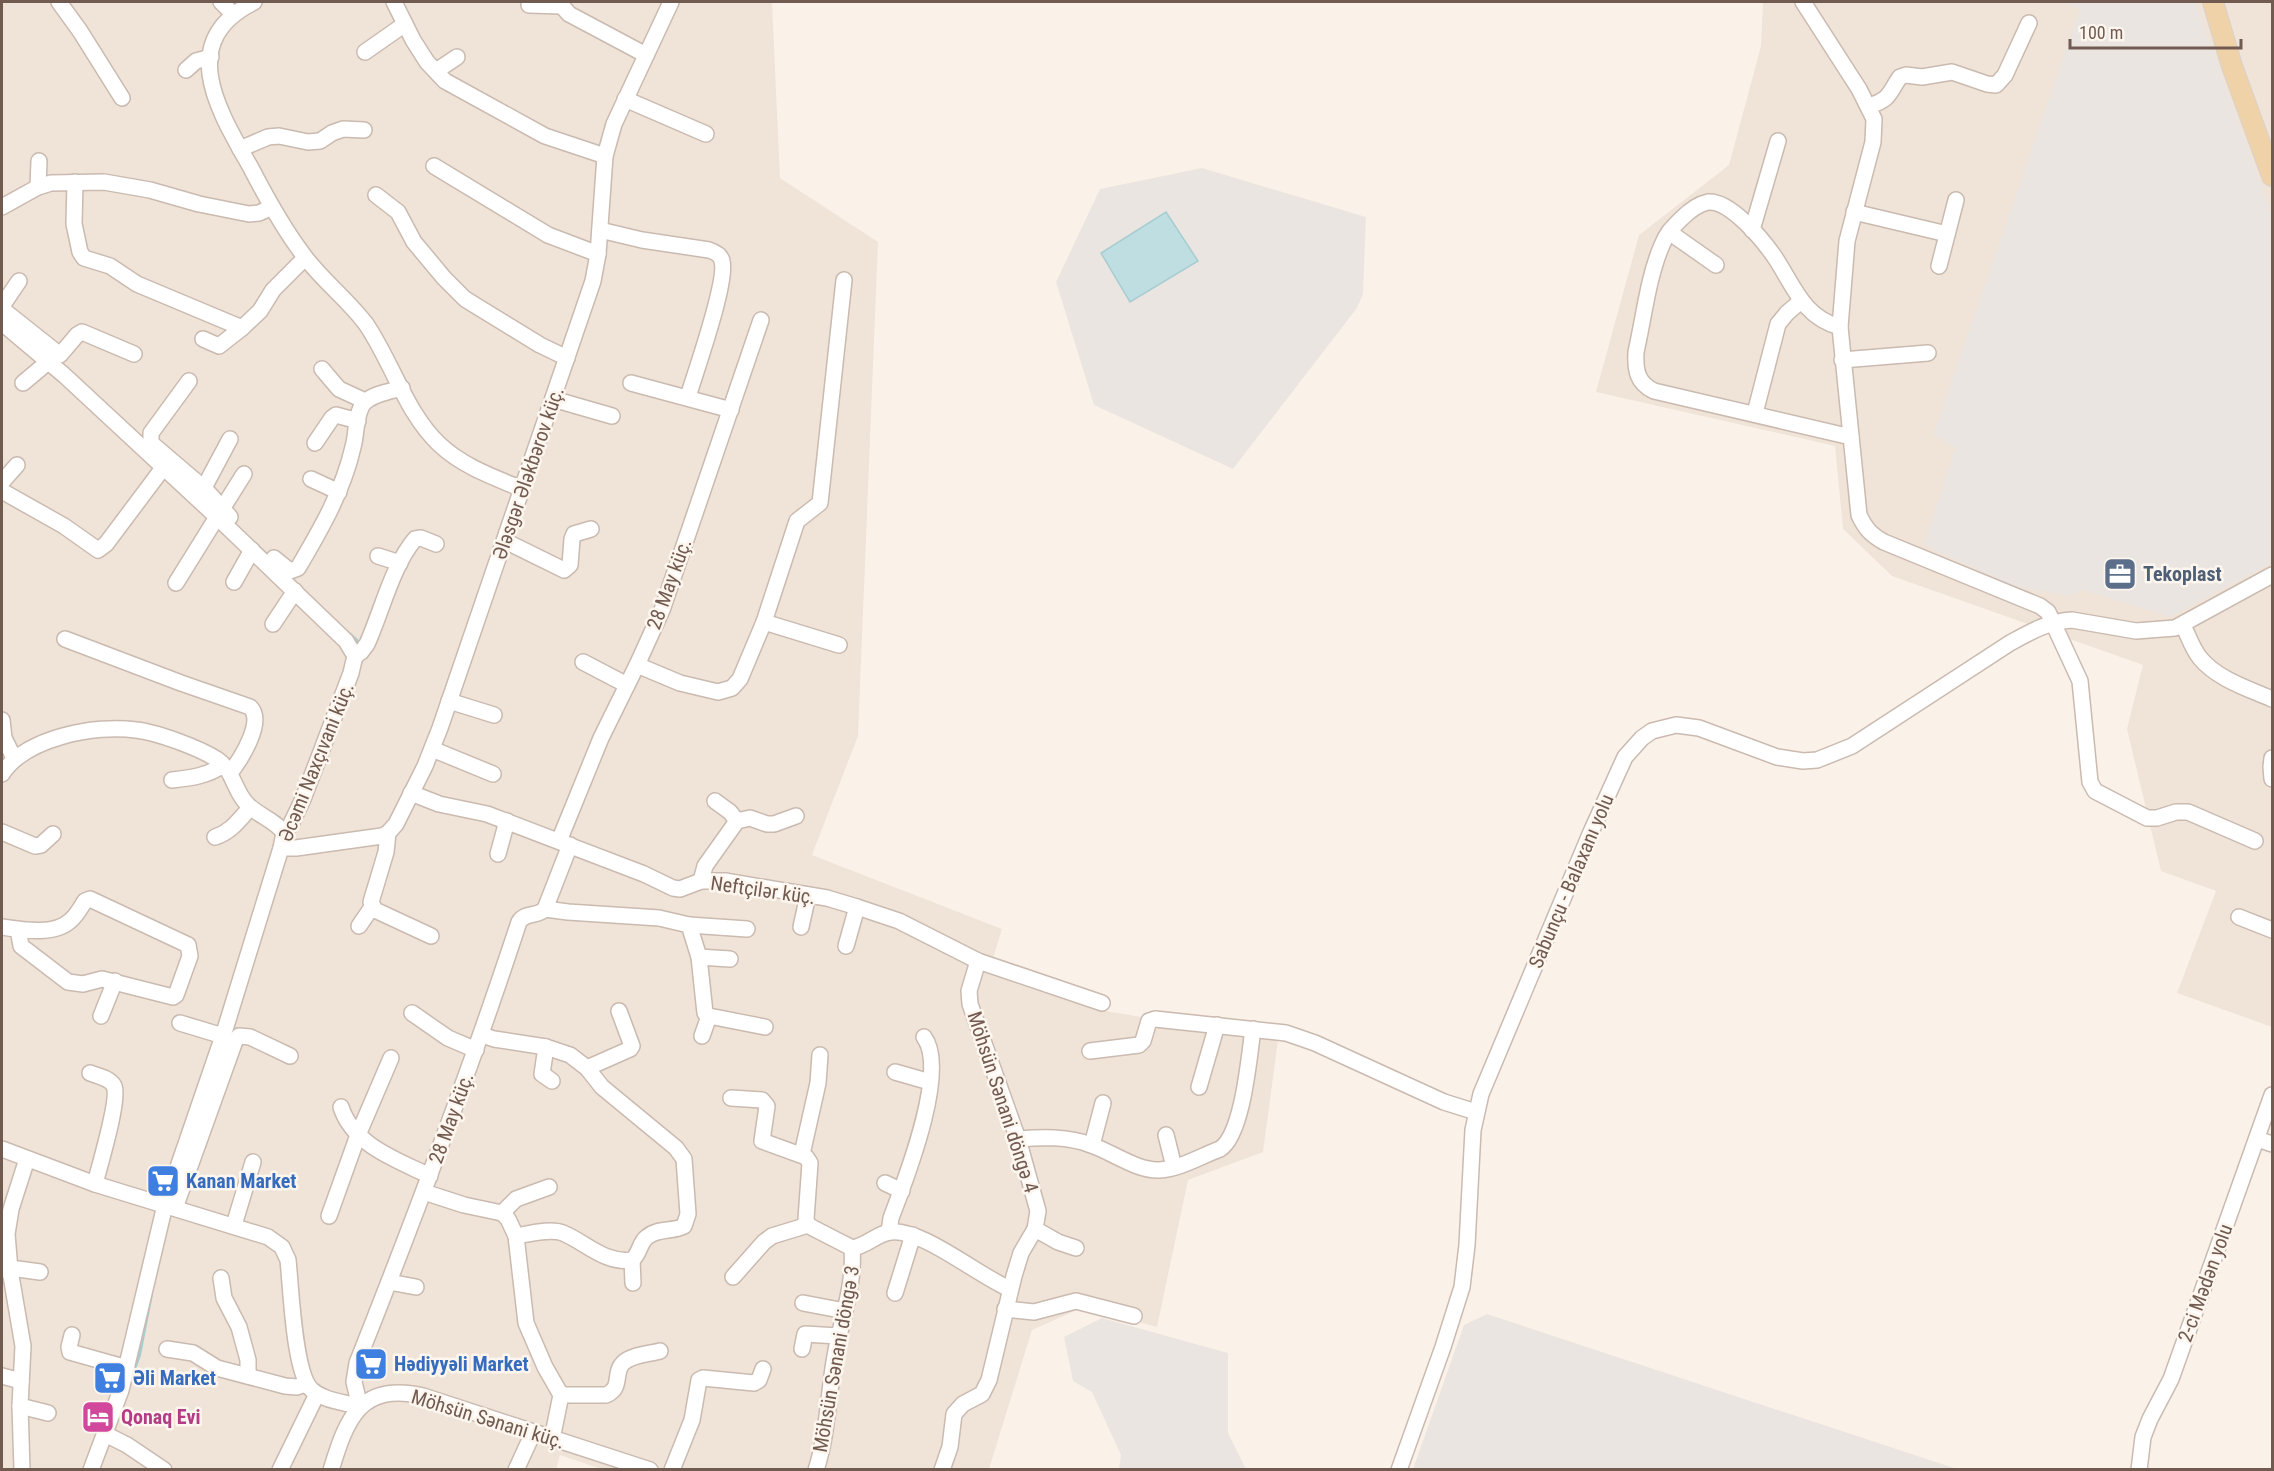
<svg xmlns="http://www.w3.org/2000/svg" width="2274" height="1471" viewBox="0 0 2274 1471" font-family="'Roboto Condensed',sans-serif">
<style>
.residential{fill:#f0e4d8}
.industrial{fill:#ebe5e1}
.water{fill:#bfdee1;stroke:#a7cdd1;stroke-width:1.5}
.lines{fill:none;stroke-linecap:round;stroke-linejoin:round}
.stream{stroke:#a7cdd1;stroke-width:4}
.minor-casing{stroke:#cabab0;stroke-width:18}
.major-casing{stroke:#d7d1ce;stroke-width:22}
.minor{stroke:#fff;stroke-width:15}
.major{stroke:#f0d2a9;stroke-width:20}
.labels{text-anchor:middle;dominant-baseline:central;stroke-width:5;stroke-linejoin:round;paint-order:stroke}
.street-label{font-size:20px;fill:#715a50;stroke:#fdf6ee}
.service-label{font-size:20px;font-weight:bold;fill:#4e5e75;stroke:#fdf6ee;text-anchor:start}
.shop-label{font-size:20px;font-weight:bold;fill:#366cbe;stroke:#fdf6ee;text-anchor:start}
.hotel-label{font-size:20px;font-weight:bold;fill:#b23c85;stroke:#fdf6ee;text-anchor:start}
</style>
<rect width="100%" height="100%" fill="#faf2e9"/>
<g class="residential">
<polygon points="2,2 772,2 780,178 878,242 858,736 812,855 1002,929 989,972 1106,1011 1278,1040 1263,1152 1188,1180 1157,1327 1084,1307 1032,1330 989,1469 604,1470 560,1455 556,1470 2,1470"/>
<polygon points="1763,2 2272,2 2272,1027 2177,993 2216,891 2161,871 2127,729 2143,665 1892,576 1843,529 1835,446 1596,392 1639,235 1729,165 1761,46"/>
</g>
<g class="industrial">
<polygon points="2060,2 2195,2 2272,216 2272,563 2170,617 2084,590 2070,596 2010,585 1924,545 1955,448 1933,435 2080,9"/>
<polygon points="1202,168 1366,217 1363,294 1357,308 1233,469 1094,405 1056,282 1100,189"/>
<polygon points="1487,1314 1957,1469 1413,1469 1464,1325"/>
<polygon points="1102,1318 1228,1353 1228,1433 1246,1469 1119,1469 1121,1455 1092,1392 1073,1381 1064,1337"/>
</g>
<polygon class="water" points="1166,212 1198,261 1130,302 1101,253"/>
<g class="lines">
<g class="stream">
<polyline points="349,634 360,644"/>
<polyline points="131,1377 139,1355 151,1294"/>
</g>
<defs>
<g id="minor">
<polyline points="59,2 80,31 122,98"/>
<polyline points="221,2 233,14"/>
<path d="M254 2C174 42 220 113 251 168 267 199 284 230 305 257 323 281 348 300 366 324 392 362 406 413 439 444 462 466 493 477 522 489"/>
<polyline points="394,2 413,40 427,62 445,81 545,136 605,156"/>
<polyline points="562,2 562,6 569,14 646,55"/>
<path d="M1803 2 1859 89 1874 119 1873 142 1847 241 1840 327 1859 515C1865 528 1871 535 1884 542L2040 606 2048 612 2080 681 2090 782 2095 791 2147 818H2157L2176 812H2188L2255 841"/>
<polyline points="529,5 562,6"/>
<polyline points="365,52 405,24"/>
<polyline points="186,70 196,61 211,57"/>
<polyline points="436,71 457,57"/>
<polyline points="625,99 706,134"/>
<path d="M1869 106C1891 99 1888 94 1900 77L1906 75 1922 77 1952 72 1987 84 1996 85 2005 75 2029 23"/>
<polyline points="240,149 268,137 279,136 308,142 320,141 332,133 343,129 364,130"/>
<polyline points="434,166 548,235 598,254"/>
<polyline points="75,182 74,224 80,252 84,258 110,266 137,284 242,328 260,311 273,290 305,258"/>
<polyline points="38,187 39,161"/>
<polyline points="376,195 398,212 414,242 444,278 465,299 540,345 567,358"/>
<polyline points="2,207 38,187 51,183 104,182 150,190 199,204 249,214 259,213 272,207"/>
<polyline points="1854,212 1947,234"/>
<path d="M600 230 642 240 709 250C715 252 721 255 722 261 728 281 695 373 688 397"/>
<polyline points="1752,230 1778,141"/>
<polyline points="1669,232 1716,265"/>
<polyline points="1939,266 1956,200"/>
<polyline points="2,306 19,281"/>
<polyline points="2,309 60,355 77,335 82,332 134,354"/>
<polyline points="2,323 64,375 217,517 346,641 355,656 351,673 303,799 290,826 284,833 281,848 223,1036 165,1205 121,1390 91,1470"/>
<path d="M1840 327C1803 318 1793 284 1774 256 1762 239 1730 200 1708 202 1698 204 1688 212 1681 219 1673 227 1666 234 1662 245 1648 277 1644 317 1636 352 1635 370 1637 383 1654 391L1851 437"/>
<polyline points="203,339 219,346 242,328"/>
<polyline points="1842,360 1928,353"/>
<polyline points="322,369 339,389 365,401"/>
<polyline points="189,381 151,433 151,443 205,489 230,517"/>
<polyline points="23,383 48,362"/>
<polyline points="631,383 731,410"/>
<polyline points="553,399 612,416"/>
<polyline points="1755,413 1778,324 1787,313 1801,301"/>
<polyline points="315,443 332,418 336,415 358,421"/>
<polyline points="311,479 339,492"/>
<polyline points="2,482 17,465"/>
<polyline points="2,491 64,526 98,550 106,544 163,468"/>
<polyline points="199,497 230,439"/>
<polyline points="222,509 244,474"/>
<polyline points="505,541 564,570 570,565 572,539 574,534 591,529"/>
<polyline points="378,556 400,563"/>
<path d="M274 558 290 571 298 568C321 529 343 491 353 447 357 434 355 413 364 403 372 394 391 391 402 388"/>
<polyline points="234,582 252,550"/>
<polyline points="176,583 217,517"/>
<polyline points="764,622 839,645"/>
<polyline points="273,624 295,591"/>
<path d="M2183 625C2188 635 2192 648 2200 658 2217 679 2249 689 2272 699"/>
<path d="M65 639 181 683 250 707C265 721 241 759 230 773"/>
<path d="M355 656 361 652 367 644C382 611 392 566 415 539L421 538 436 544"/>
<polyline points="583,662 627,685"/>
<polyline points="637,665 680,683 718,692 732,688 740,679 764,622 797,521 820,503 844,280"/>
<polyline points="449,701 494,715"/>
<polyline points="2,720 4,738 14,758"/>
<polyline points="432,749 493,774"/>
<path d="M2 774C25 738 95 724 136 730 156 732 200 748 218 760 234 771 234 792 248 805 259 816 275 820 284 833"/>
<polyline points="2272,779 2271,767 2272,758"/>
<path d="M172 780C191 778 207 776 223 765"/>
<polyline points="411,793 439,804 487,814 644,874 673,888 680,889 701,881 725,881 827,898 857,907 899,921 978,961 1102,1003"/>
<polyline points="715,801 730,812 737,821"/>
<polyline points="2,832 35,846 41,845 53,834"/>
<polyline points="388,833 386,852 371,902 375,910 431,936"/>
<path d="M215 837C231 832 239 820 250 808"/>
<polyline points="559,841 601,738 637,665 662,610 761,320"/>
<polyline points="281,848 296,848 382,836 388,833 396,824 425,766 440,728 593,281 598,254 605,156 614,124 671,2"/>
<polyline points="498,854 507,821"/>
<polyline points="701,881 705,866 737,821 750,818 767,824 774,824 796,816"/>
<polyline points="545,909 568,912 659,918 689,925 699,957 705,1013 709,1016 765,1027"/>
<polyline points="2239,917 2272,930"/>
<polyline points="689,925 747,929"/>
<polyline points="359,926 372,907"/>
<path d="M2 927C22 930 55 936 71 920 77 915 81 907 85 901L90 899 188 945 190 956 176 995 173 997 102 979 83 984 68 982 21 946 18 929"/>
<polyline points="801,927 808,895"/>
<polyline points="846,946 857,907"/>
<polyline points="699,957 730,959"/>
<polyline points="412,1013 448,1038 476,1050"/>
<polyline points="101,1016 115,981"/>
<polyline points="180,1023 223,1036"/>
<path d="M482 1035 494 1039 546 1047 570 1055 587 1068 602 1087 676 1148 684 1159 688 1214 684 1226C673 1232 657 1228 647 1237 639 1243 640 1254 632 1260 605 1264 585 1242 563 1233 550 1228 529 1234 516 1236L526 1323 545 1367 561 1395 552 1439"/>
<polyline points="702,1036 709,1016"/>
<polyline points="546,1047 542,1074 552,1081"/>
<polyline points="1090,1051 1139,1045 1143,1041 1149,1021 1155,1019 1286,1033 1315,1043 1444,1102 1476,1112"/>
<polyline points="587,1068 630,1049 632,1046 619,1011"/>
<polyline points="895,1072 930,1082"/>
<path d="M90 1073C98 1076 110 1078 114 1086 120 1099 99 1167 95 1184"/>
<polyline points="1199,1087 1217,1025"/>
<path d="M731 1098 762 1100 767 1106 762 1141 806 1157 810 1163 806 1219 808 1225 813 1228 852 1248C867 1246 876 1234 890 1232 920 1227 980 1277 1010 1289"/>
<path d="M341 1107C353 1145 397 1160 430 1176"/>
<polyline points="1166,1135 1174,1167"/>
<path d="M1018 1139C1042 1137 1068 1136 1091 1145 1112 1152 1137 1171 1159 1170 1180 1169 1201 1156 1220 1149 1243 1134 1249 1057 1253 1029"/>
<polyline points="2257,1139 2272,1144"/>
<polyline points="1092,1145 1103,1103"/>
<path d="M2 1149 95 1184 268 1237 282 1247 288 1260C291 1287 294 1375 312 1390 324 1401 345 1402 360 1407"/>
<polyline points="802,1154 818,1083 820,1055"/>
<polyline points="885,1183 902,1191"/>
<polyline points="424,1192 464,1205 502,1213 508,1219 516,1236"/>
<polyline points="175,1208 235,1041 239,1036 250,1037 290,1056"/>
<polyline points="502,1213 516,1199 549,1187"/>
<polyline points="329,1216 358,1135 391,1058"/>
<polyline points="234,1225 253,1162"/>
<polyline points="1035,1229 1058,1242 1076,1248"/>
<path d="M889 1232 891 1218C905 1181 949 1070 924 1037"/>
<polyline points="632,1260 633,1283"/>
<polyline points="2,1270 18,1269 40,1272"/>
<polyline points="733,1277 764,1242 772,1236 808,1225"/>
<polyline points="221,1278 224,1298 239,1327 248,1360 248,1376"/>
<polyline points="389,1282 416,1287"/>
<polyline points="895,1293 913,1235"/>
<polyline points="803,1303 845,1311"/>
<polyline points="1005,1309 1034,1312 1076,1301 1134,1316"/>
<polyline points="72,1335 69,1347 70,1352 127,1368"/>
<polyline points="167,1349 193,1353 217,1368 285,1386 297,1387 306,1384"/>
<polyline points="802,1349 805,1334 838,1336"/>
<polyline points="2,1376 21,1381"/>
<path d="M561 1395H606C623 1388 613 1373 623 1363 631 1355 649 1354 660 1351"/>
<polyline points="20,1406 48,1413"/>
<path d="M360 1407 354 1382 357 1363C415 1217 470 1071 519 922 525 912 537 917 545 909L570 845"/>
<polyline points="105,1434 127,1445 164,1470"/>
<polyline points="22,1470 20,1406 23,1346 10,1270 7,1234 11,1209 27,1159"/>
<polyline points="280,1470 317,1394"/>
<path d="M331 1470C347 1418 360 1382 423 1396L650 1470"/>
<polyline points="516,1470 533,1433"/>
<polyline points="672,1470 692,1420 699,1380 703,1378 754,1383 759,1380 763,1369"/>
<path d="M816 1470C828 1433 828 1394 835 1356 841 1320 855 1285 852 1248"/>
<polyline points="942,1470 950,1447 954,1414 963,1404 982,1394 989,1380 1014,1276 1021,1253 1035,1229 1038,1211 1018,1139 970,1004 969,991 978,961"/>
<path d="M1399 1470 1443 1347 1462 1287 1467 1245 1473 1130 1481 1094 1591 832 1625 757 1642 738 1652 731 1676 725 1699 728 1777 757 1803 761 1817 760 1852 746 2010 643C2030 632 2049 621 2072 620L2136 631 2175 628 2272 575"/>
<polyline points="2139,1470 2143,1437 2150,1419 2171,1379 2272,1095"/>
</g>
<polyline id="major" points="2213,2 2232,66 2272,176"/>
</defs>
<use href="#minor" class="minor-casing"/>
<use href="#major" class="major-casing"/>
<use href="#minor" class="minor"/>
<use href="#major" class="major"/>
</g>
<defs>
<symbol id="office-square" viewBox="-11 -11 22 22"><rect x="-9" y="-9" width="18" height="18" rx="4" fill="#5c6f8a" stroke="#fdf6ee"/><path d="M-6-3h4V-5.5h4V-3h4V5H-6ZM-1-4.5V-3h2v-1.5ZM-6 0V1H6V0Z" fill="#fff"/></symbol>
<symbol id="supermarket-square" viewBox="-11 -11 22 22"><rect x="-9" y="-9" width="18" height="18" rx="4" fill="#3f7fe0" stroke="#fdf6ee"/><path d="M-6-5.5h2.5l.6 2H6L4.5 2H-2.5L-4.4-4H-6ZM-1.5 3.2a1.3 1.3 0 1 0 .1 0ZM3 3.2a1.3 1.3 0 1 0 .1 0Z" fill="#fff"/></symbol>
<symbol id="hotel-square" viewBox="-11 -11 22 22"><rect x="-9" y="-9" width="18" height="18" rx="4" fill="#d1479c" stroke="#fdf6ee"/><path d="M-6-4.5h1.5V1H6V5H4.5V3h-9V5H-6ZM-4 0a1.8 1.8 0 1 1 3.6 0ZM.5 0V-2.5h3Q6-2.5 6 0Z" fill="#fff"/></symbol>
</defs>
<g fill-rule="evenodd">
<use href="#office-square" x="2101" y="555" width="38" height="38"/>
<use href="#supermarket-square" x="144" y="1162" width="38" height="38"/>
<use href="#supermarket-square" x="352" y="1345" width="38" height="38"/>
<use href="#supermarket-square" x="91" y="1359" width="38" height="38"/>
<use href="#hotel-square" x="79" y="1398" width="38" height="38"/>
</g>
<g class="labels">
<g class="street-label">
<text transform="translate(528 473) rotate(-71)">Ələsgər Ələkbərov küç.</text>
<text transform="translate(669 584) rotate(-70)">28 May küç.</text>
<text transform="translate(316 762) rotate(-68)">Əcəmi Naxçıvani küç.</text>
<text transform="translate(1571 881) rotate(-67)">Sabunçu - Balaxanı yolu</text>
<text transform="translate(763 890) rotate(8)">Neftçilər küç.</text>
<text transform="translate(1003 1102) rotate(72)">Möhsün Sənani döngə 4</text>
<text transform="translate(451 1118) rotate(-70)">28 May küç.</text>
<text transform="translate(2205 1283) rotate(-70)">2-ci Mədən yolu</text>
<text transform="translate(836 1359) rotate(-80)">Möhsün Sənani döngə 3</text>
<text transform="translate(488 1419) rotate(17)">Möhsün Sənani küç.</text>
</g>
<g class="service-label">
<text x="2143" y="574">Tekoplast</text>
</g>
<g class="shop-label">
<text x="186" y="1181">Kanan Market</text>
<text x="394" y="1364">Hədiyyəli Market</text>
<text x="133" y="1378">Əli Market</text>
</g>
<g class="hotel-label">
<text x="121" y="1417">Qonaq Evi</text>
</g>
</g>
<rect width="2274" height="1471" fill="none" stroke="#715a50" stroke-width="6"/>
<path d="M2070 39v9h171v-9" fill="none" stroke="#715a50" stroke-width="3"/>
<text x="2079" y="39" font-size="18" fill="#715a50" stroke="#fdf6ee" stroke-width="4.5" paint-order="stroke">100 m</text>
</svg>
